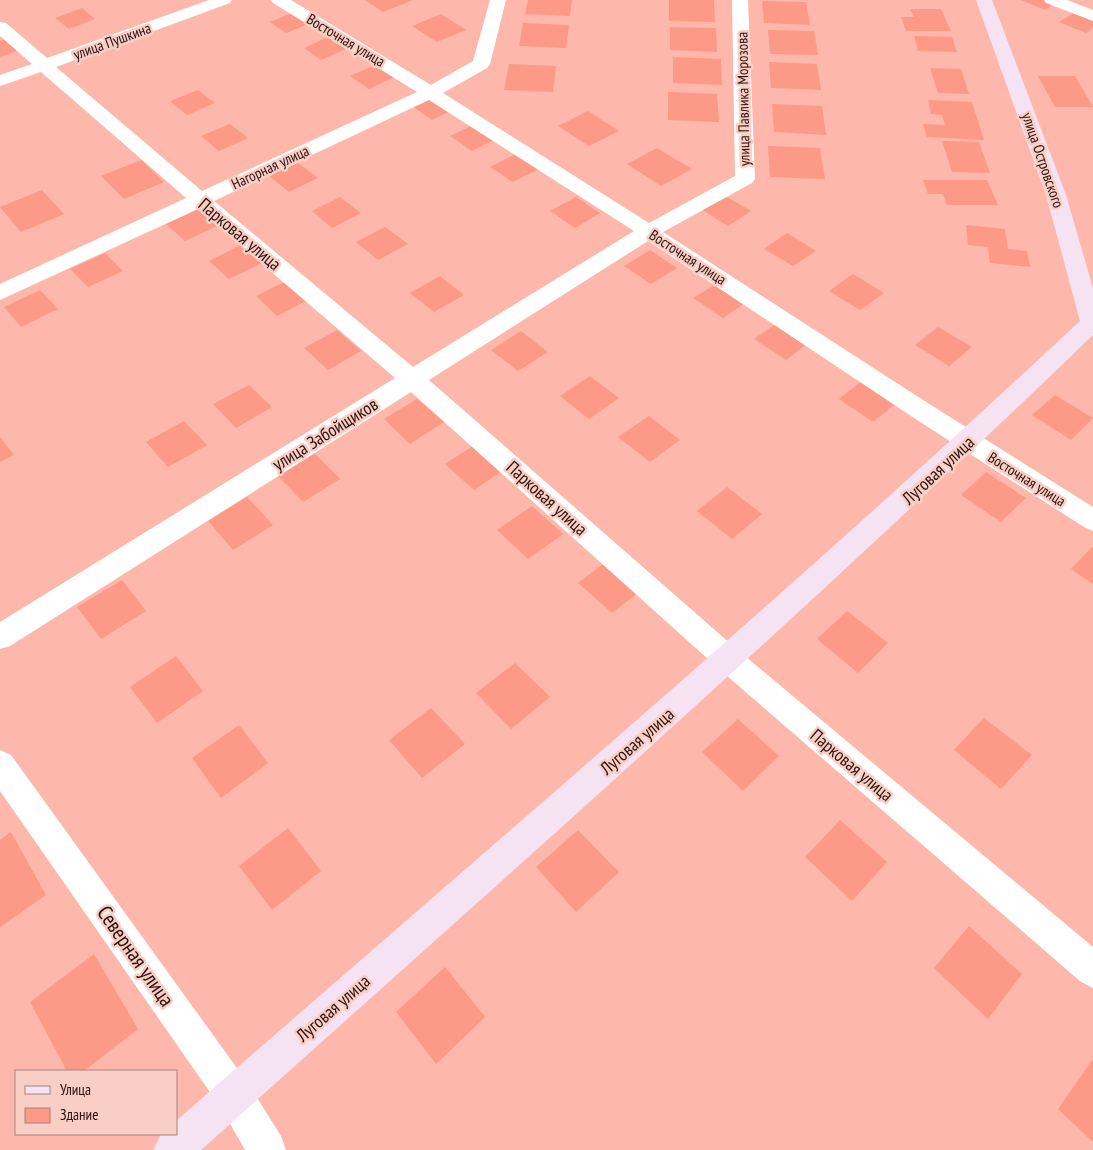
<svg xmlns="http://www.w3.org/2000/svg" width="1093" height="1150" viewBox="0 0 1093 1150" font-family="'PT Sans Narrow',sans-serif">
<style>
.building{fill:#fc9987}
.lines{fill:none;stroke-linecap:round;stroke-linejoin:round}
.minor{fill:#fff;fill-rule:evenodd}
.secondary{fill:#f5e3f3;fill-rule:evenodd}
.labels{text-anchor:middle;dominant-baseline:central;stroke-width:5;stroke-linejoin:round;paint-order:stroke}
.far-street-label{font-size:15px;fill:#2a110d;stroke:#f8cec5}
.street-label{font-size:18px;fill:#2a110d;stroke:#f8cec5}
.near-street-label{font-size:21px;fill:#2a110d;stroke:#f8cec5}
</style>
<rect width="100%" height="100%" fill="#feb8ab"/>
<g class="building">
<polygon points="365,0 413,0 383,12"/>
<polygon points="528,0 572,0 570,16 525,14"/>
<polygon points="669,0 714,0 715,22 669,21"/>
<polygon points="1021,0 1061,0 1045,10"/>
<polygon points="762,1 806,2 810,25 764,23"/>
<polygon points="82,8 95,19 69,29 55,18"/>
<polygon points="910,9 941,9 951,31 906,31 901,17 914,17"/>
<polygon points="294,12 311,23 286,33 270,22"/>
<polygon points="1075,12 1093,20 1093,28 1086,33 1059,22"/>
<polygon points="441,14 466,30 437,42 412,26"/>
<polygon points="523,23 569,25 566,48 519,46"/>
<polygon points="670,27 716,28 717,52 670,50"/>
<polygon points="768,30 814,31 818,55 770,54"/>
<polygon points="914,36 952,37 957,52 918,51"/>
<polygon points="328,37 346,49 321,60 304,48"/>
<polygon points="4,39 17,51 0,57 0,41"/>
<polygon points="673,57 721,59 722,85 673,83"/>
<polygon points="769,62 817,64 821,90 771,88"/>
<polygon points="509,64 556,66 553,92 504,90"/>
<polygon points="375,65 394,77 369,89 350,76"/>
<polygon points="930,68 961,69 969,94 938,93"/>
<polygon points="1038,76 1075,76 1093,107 1055,107"/>
<polygon points="198,90 215,103 187,115 170,101"/>
<polygon points="668,92 717,94 719,122 668,120"/>
<polygon points="437,95 457,108 432,120 412,106"/>
<polygon points="928,100 972,102 984,140 927,137 923,124 945,125 942,115 931,114"/>
<polygon points="772,104 822,106 826,135 774,132"/>
<polygon points="588,111 619,131 589,146 558,126"/>
<polygon points="230,124 248,138 219,151 201,136"/>
<polygon points="475,124 497,138 472,151 450,136"/>
<polygon points="942,141 979,142 990,173 952,172"/>
<polygon points="768,146 820,148 825,179 770,177"/>
<polygon points="657,148 692,169 661,186 627,164"/>
<polygon points="516,154 538,169 513,182 490,167"/>
<polygon points="141,160 164,182 124,199 101,176"/>
<polygon points="298,163 318,178 289,192 269,176"/>
<polygon points="923,180 987,180 998,205 947,205 943,194 928,194"/>
<polygon points="42,190 64,214 21,232 0,207"/>
<polygon points="724,195 751,211 728,226 701,209"/>
<polygon points="340,197 361,213 332,228 312,211"/>
<polygon points="576,197 600,213 575,228 550,211"/>
<polygon points="198,209 217,226 185,241 166,224"/>
<polygon points="966,225 1005,229 1008,249 1027,251 1030,267 990,263 988,247 968,245"/>
<polygon points="385,227 408,244 378,260 356,242"/>
<polygon points="787,233 816,251 793,266 764,249"/>
<polygon points="241,245 262,263 229,279 209,261"/>
<polygon points="650,250 677,268 651,284 624,266"/>
<polygon points="105,253 123,271 88,287 70,269"/>
<polygon points="853,274 884,293 860,310 829,291"/>
<polygon points="440,276 464,295 434,312 410,293"/>
<polygon points="288,280 310,299 277,316 256,296"/>
<polygon points="719,282 748,301 723,318 693,298"/>
<polygon points="40,290 58,309 21,327 4,307"/>
<polygon points="780,321 811,341 786,360 754,339"/>
<polygon points="938,327 972,347 949,366 915,345"/>
<polygon points="337,330 361,351 328,370 304,348"/>
<polygon points="521,331 548,352 518,371 491,350"/>
<polygon points="590,376 619,398 589,419 560,396"/>
<polygon points="864,379 899,401 873,422 839,399"/>
<polygon points="249,385 272,407 236,428 213,404"/>
<polygon points="1055,395 1093,418 1071,440 1032,415"/>
<polygon points="417,399 444,422 410,444 384,419"/>
<polygon points="649,416 680,440 650,462 618,437"/>
<polygon points="184,421 207,445 168,467 146,442"/>
<polygon points="0,437 14,455 0,462"/>
<polygon points="479,442 508,467 474,490 445,464"/>
<polygon points="314,453 340,479 303,502 277,475"/>
<polygon points="986,472 1026,498 1001,522 961,495"/>
<polygon points="727,487 762,514 732,539 697,511"/>
<polygon points="247,497 273,525 233,550 208,521"/>
<polygon points="532,506 563,534 528,559 497,530"/>
<polygon points="1093,546 1093,584 1071,569"/>
<polygon points="613,556 647,586 612,613 578,583"/>
<polygon points="122,580 146,611 101,639 77,607"/>
<polygon points="847,611 888,643 858,673 817,639"/>
<polygon points="176,656 203,691 157,723 130,687"/>
<polygon points="515,663 550,697 511,729 476,693"/>
<polygon points="431,708 465,744 422,778 389,740"/>
<polygon points="984,718 1032,755 1001,789 954,750"/>
<polygon points="738,719 779,756 743,791 702,752"/>
<polygon points="239,725 268,763 221,798 192,758"/>
<polygon points="840,820 887,862 852,901 805,857"/>
<polygon points="288,828 321,871 272,910 239,866"/>
<polygon points="578,830 619,872 576,912 536,867"/>
<polygon points="11,832 46,895 0,927 0,840"/>
<polygon points="969,926 1022,974 988,1019 934,968"/>
<polygon points="94,954 138,1029 84,1071 67,1071 30,1002"/>
<polygon points="445,967 485,1017 436,1064 396,1012"/>
<polygon points="1093,1059 1093,1142 1058,1109"/>
</g>
<g class="lines">
<g class="minor">
<path d="M209 0H232L230 3 56 67 202 191 417 92 273 3 271 0H291L431 85 473 61 490 0H506L490 64 487 68 443 93 649 223 735 176 732 0H748L755 179 752 183 663 232 934 407 1093 507V531L1084 527 917 420 648 241 429 380 739 651 1093 947V988L1081 982 719 669 411 392 10 646 0 649V622L395 378 198 209 0 300V284L186 198 41 72 0 86V75L32 64 0 36V22L6 23 47 58ZM429 100 634 231 413 367 214 201Z"/>
<polygon points="1044,0 1067,0 1093,10 1093,21 1046,3"/>
<polygon points="0,750 11,755 247,1082 281,1136 286,1150 245,1150 221,1108 0,791"/>
</g>
<path class="secondary" d="M976 0H992L1066 195 1093 288V335C803 615 501 881 201 1150H153L161 1134H176V1121C479 856 786 596 1080 321L1046 195Z"/>
</g>
<g class="labels">
<g class="far-street-label">
<text transform="translate(346 40) rotate(31)">Восточная улица</text>
<text transform="translate(112 41) rotate(-20)">улица Пушкина</text>
<text transform="translate(743 99) rotate(-91)">улица Павлика Морозова</text>
<text transform="translate(1043 160) rotate(71)">улица Островского</text>
<text transform="translate(270 167) rotate(-25)">Нагорная улица</text>
<text transform="translate(688 257) rotate(33)">Восточная улица</text>
<text transform="translate(1027 479) rotate(32)">Восточная улица</text>
</g>
<g class="street-label">
<text transform="translate(240 234) rotate(40)">Парковая улица</text>
<text transform="translate(325 434) rotate(-32)">улица Забойщиков</text>
<text transform="translate(938 470) rotate(-43)">Луговая улица</text>
<text transform="translate(547 498) rotate(42)">Парковая улица</text>
<text transform="translate(637 741) rotate(-41)">Луговая улица</text>
<text transform="translate(852 765) rotate(40)">Парковая улица</text>
<text transform="translate(333 1008) rotate(-41)">Луговая улица</text>
</g>
<g class="near-street-label">
<text transform="translate(136 956) rotate(55)">Северная улица</text>
</g>
</g>
<rect x="15" y="1070" width="162" height="65" fill="#f8cec5" stroke="#a6827b"/>
<rect x="25" y="1086" width="25" height="8" fill="#f5e3f3" stroke="#a6827b"/>
<text x="60" y="1095" font-size="15" fill="#2a110d">Улица</text>
<rect x="25" y="1108" width="25" height="15" fill="#fc9987" stroke="#a6827b"/>
<text x="60" y="1120" font-size="15" fill="#2a110d">Здание</text>
</svg>
